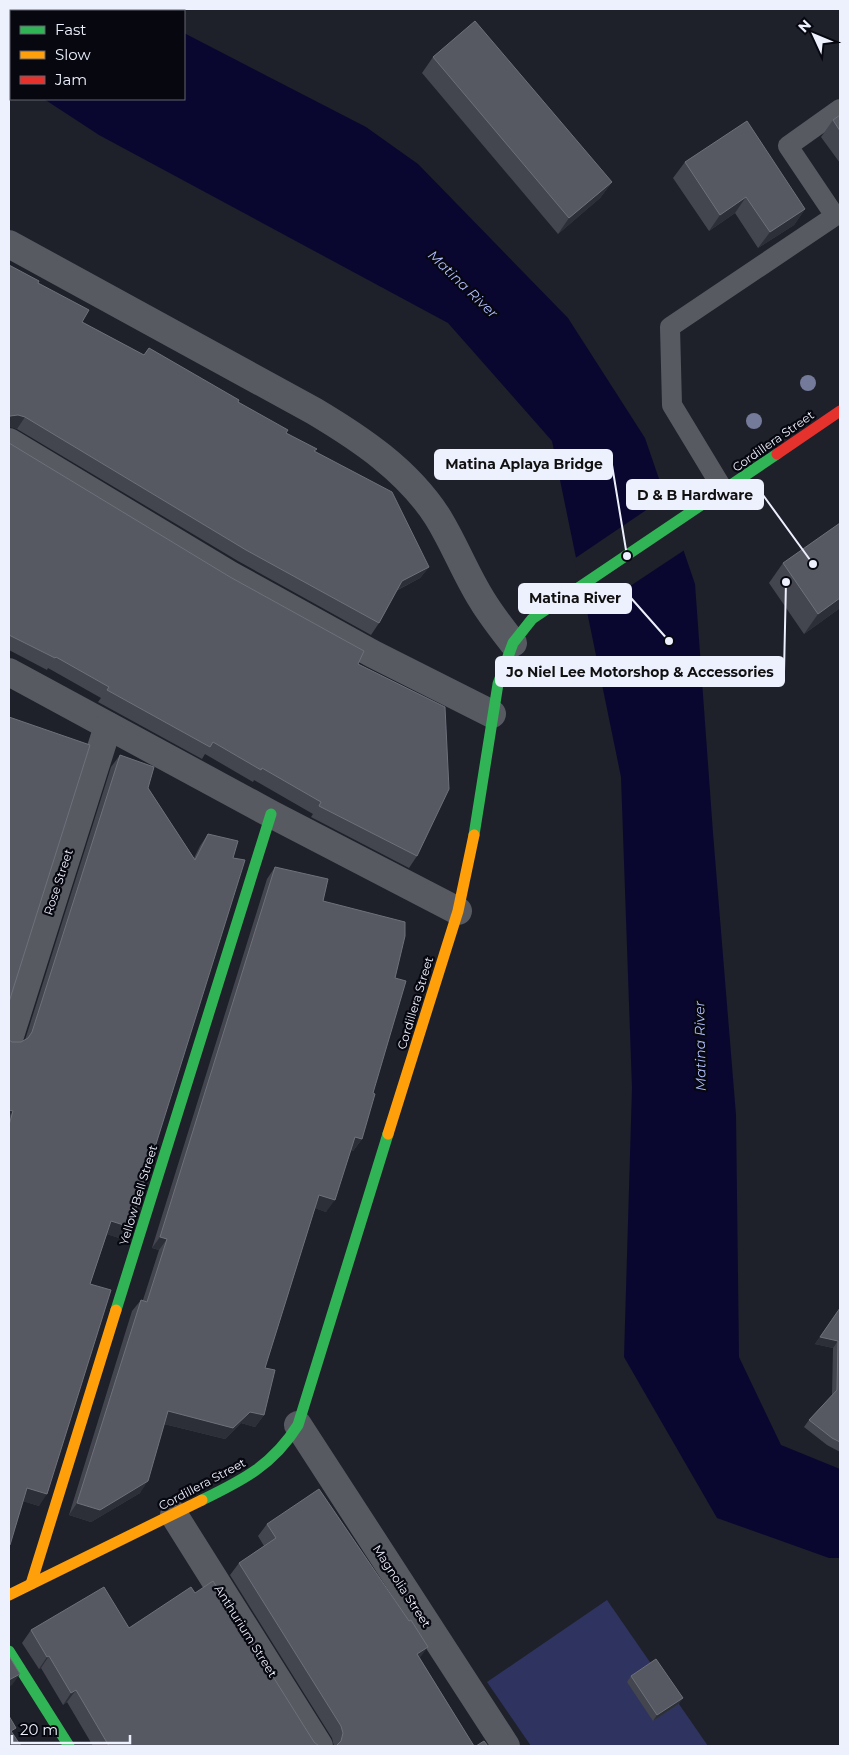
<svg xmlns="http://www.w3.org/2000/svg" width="849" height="1755" viewBox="0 0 849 1755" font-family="Montserrat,sans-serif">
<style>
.green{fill:#2e345f}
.water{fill:#09072f}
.pier{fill:#1e202a}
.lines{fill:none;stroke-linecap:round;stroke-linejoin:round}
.lane{stroke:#585a62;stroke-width:20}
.street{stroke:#585a62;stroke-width:28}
.fast{stroke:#30b455;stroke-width:11}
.slow{stroke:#ff9f0a;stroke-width:11}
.jam{stroke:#e5322d;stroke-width:11}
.tree{fill:#747a99}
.wall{fill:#44464f}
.shaded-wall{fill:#2d2f38}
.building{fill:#565862;stroke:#6e707a}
.labels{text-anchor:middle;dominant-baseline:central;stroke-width:4.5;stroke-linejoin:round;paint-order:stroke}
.street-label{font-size:12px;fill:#edf0fd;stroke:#06070f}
.water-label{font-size:14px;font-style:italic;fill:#b0bdfd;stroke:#06070f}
.leader{fill:none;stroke:#edf0fd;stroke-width:2}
.callout-dot{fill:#edf0fd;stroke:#06070f;stroke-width:2}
.callout{fill:#edf0fd;stroke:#edf0fd;stroke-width:2}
.callout-label{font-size:14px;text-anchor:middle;font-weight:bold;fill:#111}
</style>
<rect width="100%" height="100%" fill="#1e202a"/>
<polygon class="green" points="607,1600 708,1746 531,1746 487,1682"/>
<g class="water">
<polygon points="9,9 137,9 142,11 11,11 11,77 9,75"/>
<polygon points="184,33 366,127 418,164 568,318 645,438 695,584 713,833 736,1115 739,1357 781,1445 840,1469 840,1558 829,1558 717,1518 624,1357 632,1088 621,777 552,441 448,323 99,135 44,99 184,99"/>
</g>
<polygon class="pier" points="667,496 686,549 585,616 574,559"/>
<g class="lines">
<polyline class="lane" points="724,491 672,405 670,327 835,216 788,146 840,109"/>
<g class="street">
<path d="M9 244 314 411C361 439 407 470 437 516 454 543 465 573 482 600 491 615 502 629 513 643"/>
<polyline points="9,442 230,575 373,654 492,714"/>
<polyline points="9,672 271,814 458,911"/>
<polyline points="9,1039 108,726"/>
<polyline points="298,1425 506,1746"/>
<polyline points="174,1515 319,1746"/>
</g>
<g class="fast">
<polyline points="474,835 498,684 513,643 532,619 777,454"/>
<polyline points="116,1310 271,814"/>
<path d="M202 1500C243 1480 273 1465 298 1425L388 1134"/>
<polyline points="9,1651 69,1746"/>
</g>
<g class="slow">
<polyline points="388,1134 458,911 474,835"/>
<polyline points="31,1584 116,1310"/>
<polyline points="9,1595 202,1500"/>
</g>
<polyline class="jam" points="777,454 840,411"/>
</g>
<g class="tree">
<circle cx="808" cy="383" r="8"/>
<circle cx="754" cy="421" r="8"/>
</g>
<g class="wall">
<polygon points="433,57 612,182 600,198 558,234 422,73"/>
<polygon points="840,115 840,163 821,137 833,120"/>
<polygon points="685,162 805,209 794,225 758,248 735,213 709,231 673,178"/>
<polygon points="38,283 82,322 144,355 149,348 238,402 315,452 429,567 420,578 396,591 379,623 371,635 238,561 17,429 10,426"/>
<polygon points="9,443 358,664 417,856 409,868 311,817 313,814 254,780 253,782 205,754 202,759 98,702 101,698 48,668 47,670 9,650"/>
<polygon points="783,563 840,608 804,634 769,583"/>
<polygon points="120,755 148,788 194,858 200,846 208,834 233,858 130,1227 122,1239 107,1234 90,1284 39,1506 23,1501 9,1547 9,1040 12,1042 21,1042 25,1040 111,767"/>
<polygon points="275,867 323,901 395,978 373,1093 362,1139 353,1151 351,1150 326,1212 315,1208 265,1368 264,1415 255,1427 241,1423 225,1439 164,1424 140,1493 91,1522 69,1515 132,1311 141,1300 143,1300 159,1250 152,1248 267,879"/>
<polygon points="840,1308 840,1452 827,1445 804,1427 809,1420 832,1395 833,1348 815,1344"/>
<polygon points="267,1524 420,1658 474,1746 334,1746 332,1738 230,1575 239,1563 264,1546 258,1536"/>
<polygon points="195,1593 314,1742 319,1746 93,1746 67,1702 63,1705 41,1668 39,1669 22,1643 31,1630 129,1628"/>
<polygon points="631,1676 679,1704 653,1721 627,1682"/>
</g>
<g class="shaded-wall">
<polygon points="612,182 600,198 558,234 569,218"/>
<polygon points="746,197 735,213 709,231 720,215"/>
<polygon points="805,209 794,225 758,248 770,232"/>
<polygon points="18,415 25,417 17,429 9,427 9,418 10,416"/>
<polygon points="429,567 420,578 393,592 402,581"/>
<polygon points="840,598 840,608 804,634 818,614"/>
<polygon points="9,1110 13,1111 9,1117"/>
<polygon points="355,1137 362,1139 353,1151 347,1149"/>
<polygon points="319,1195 335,1200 326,1212 311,1207"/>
<polygon points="111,1221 130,1227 122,1239 103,1233"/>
<polygon points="160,1237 167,1239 159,1250 152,1248"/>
<polygon points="820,1337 838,1341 833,1348 815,1344"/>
<polygon points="168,1411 250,1412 264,1415 255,1427 241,1423 225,1439 160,1423"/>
<polygon points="148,1481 140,1493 91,1522 69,1515 77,1503"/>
<polygon points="27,1488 47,1494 39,1506 19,1500"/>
<polygon points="428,1647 419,1659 417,1654"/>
<polygon points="49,1656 41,1668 39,1669 47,1657"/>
<polygon points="20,1674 12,1685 9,1687 9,1680"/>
<polygon points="76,1690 67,1702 63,1705 71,1693"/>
<polygon points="683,1698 679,1704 653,1721 657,1715"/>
</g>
<g class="building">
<polygon points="475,21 612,182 569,218 433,57"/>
<polygon points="840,115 840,131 833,120"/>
<polygon points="747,121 805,209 770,232 746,197 720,215 685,162"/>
<polygon points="9,265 39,281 38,283 89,310 82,322 144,355 149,348 239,400 238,402 288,430 286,433 317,449 314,451 392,492 429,567 402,581 379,623 246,550 25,417 18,415 10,416 9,418"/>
<polygon points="9,443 230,577 364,651 358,664 445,707 449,789 417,856 319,806 321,802 262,768 261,770 213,742 210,747 107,690 109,687 56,657 55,658 9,635"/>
<polygon points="840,523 840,598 818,614 783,563"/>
<polygon points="9,717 90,745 9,1002"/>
<polygon points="120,755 154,767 148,788 195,860 208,834 238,841 233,858 245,860 130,1227 111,1221 90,1284 111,1290 47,1494 27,1488 10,1545 9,1546 9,1125 13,1111 9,1110 9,1040 12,1042 21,1042 28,1038 32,1032"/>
<polygon points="275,867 328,879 323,901 405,922 405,936 395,978 406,981 373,1093 375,1094 362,1139 355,1137 335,1200 319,1195 265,1368 275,1370 264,1415 250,1412 233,1428 168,1411 148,1481 100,1510 77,1503 141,1300 147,1302 167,1239 160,1237"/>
<polygon points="840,1308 840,1442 832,1438 809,1420 837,1390 838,1341 820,1337"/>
<polygon points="319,1489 409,1621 411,1620 428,1647 417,1654 474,1746 336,1746 341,1741 343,1733 341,1726 239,1563 276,1538 267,1524"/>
<polygon points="213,1581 314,1742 319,1746 109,1746 76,1690 71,1693 49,1656 47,1657 31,1630 104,1587 129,1628 191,1587 195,1593"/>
<polygon points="9,1656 20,1674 9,1680"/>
<polygon points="656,1659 683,1698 657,1715 631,1676"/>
<polygon points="9,1716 16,1728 11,1731 21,1746 9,1746"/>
<polygon points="484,1741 488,1746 476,1746"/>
</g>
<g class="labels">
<g class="street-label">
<text transform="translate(773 441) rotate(-35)">Cordillera Street</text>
<text transform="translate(58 882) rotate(-72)">Rose Street</text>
<text transform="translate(415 1003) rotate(-73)">Cordillera Street</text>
<text transform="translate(138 1195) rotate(-73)">Yellow Bell Street</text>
<text transform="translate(202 1484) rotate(-28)">Cordillera Street</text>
<text transform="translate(402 1586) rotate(57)">Magnolia Street</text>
<text transform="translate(246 1631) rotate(58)">Anthurium Street</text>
</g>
<g class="water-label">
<text transform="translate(463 284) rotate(44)">Matina River</text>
<text transform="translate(700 1046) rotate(-91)">Matina River</text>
</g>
</g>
<path class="leader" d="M627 556L612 465M813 564L763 495M669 641L631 598M786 582L784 672"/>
<g class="callout-dot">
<circle cx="627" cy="556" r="5"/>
<circle cx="813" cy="564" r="5"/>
<circle cx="669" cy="641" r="5"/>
<circle cx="786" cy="582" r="5"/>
</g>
<g class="callout">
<rect x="435" y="450" width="177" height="29" rx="5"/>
<rect x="627" y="480" width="136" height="29" rx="5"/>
<rect x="519" y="584" width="112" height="29" rx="5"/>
<rect x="496" y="657" width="288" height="29" rx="5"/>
</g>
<g class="callout-label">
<text x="524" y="469">Matina Aplaya Bridge</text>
<text x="695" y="500">D &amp; B Hardware</text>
<text x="575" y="603">Matina River</text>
<text x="640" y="677">Jo Niel Lee Motorshop &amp; Accessories</text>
</g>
<rect width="849" height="1755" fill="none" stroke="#edf0fd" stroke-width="20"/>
<rect x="10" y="10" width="175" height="90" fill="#06070f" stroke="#62646e"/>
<rect x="20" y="26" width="25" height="8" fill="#30b455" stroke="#62646e"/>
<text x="55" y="35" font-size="15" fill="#edf0fd">Fast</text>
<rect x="20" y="51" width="25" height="8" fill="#ff9f0a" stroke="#62646e"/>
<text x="55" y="60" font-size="15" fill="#edf0fd">Slow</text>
<rect x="20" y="76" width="25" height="8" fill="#e5322d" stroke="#62646e"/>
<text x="55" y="85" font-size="15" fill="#edf0fd">Jam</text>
<g transform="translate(814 35) rotate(314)" stroke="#06070f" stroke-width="4" paint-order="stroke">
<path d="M0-4L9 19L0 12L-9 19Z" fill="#edf0fd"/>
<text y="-8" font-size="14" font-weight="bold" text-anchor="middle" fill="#edf0fd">N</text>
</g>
<path d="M12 1735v8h118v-8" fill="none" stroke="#edf0fd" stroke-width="2.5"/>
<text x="20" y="1735" font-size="15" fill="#edf0fd" stroke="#06070f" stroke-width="4" paint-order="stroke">20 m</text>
</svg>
